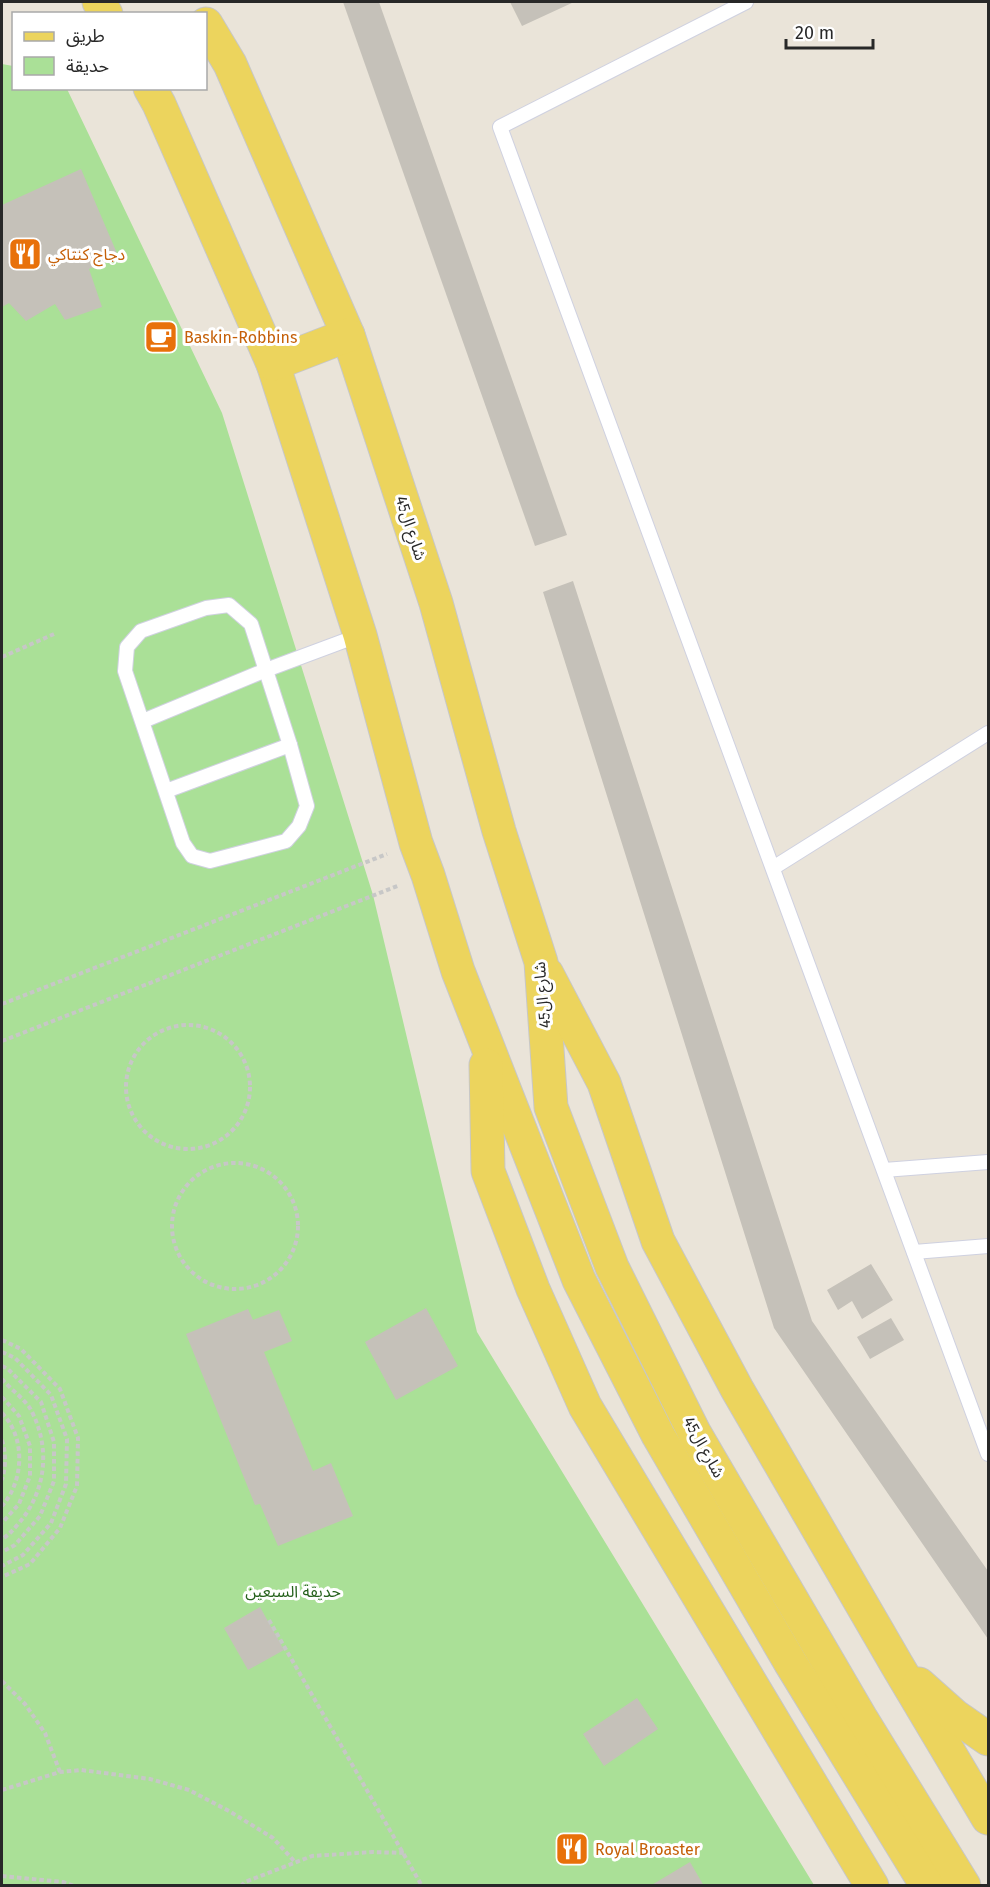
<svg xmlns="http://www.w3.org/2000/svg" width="990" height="1887" viewBox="0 0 990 1887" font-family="'Fira Sans','Noto Sans Arabic',sans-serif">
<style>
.green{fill:#aae097}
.building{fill:#c5c1b9}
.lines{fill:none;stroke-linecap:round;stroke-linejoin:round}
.service-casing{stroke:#cfd1e0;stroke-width:16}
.primary-casing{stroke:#c7c7c7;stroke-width:35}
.path{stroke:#c7c7c7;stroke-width:4;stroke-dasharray:4.5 3;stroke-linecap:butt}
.service{stroke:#fff;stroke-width:14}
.primary{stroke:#ecd45d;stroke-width:33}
.labels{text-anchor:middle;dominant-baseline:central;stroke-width:6;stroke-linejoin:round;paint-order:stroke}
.food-label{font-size:16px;fill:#c56008;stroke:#fff;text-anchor:start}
.street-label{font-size:16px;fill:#282828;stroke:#fff}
.park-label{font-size:16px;fill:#25611b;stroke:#fff}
</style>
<rect width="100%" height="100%" fill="#eae4d9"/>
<polygon class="green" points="2,64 13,66 14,88 67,89 222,413 373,895 477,1332 814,1885 2,1885"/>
<g class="building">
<polygon points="343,2 379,2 567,535 535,546"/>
<polygon points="510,2 574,2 522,26"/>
<polygon points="81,169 119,258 89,269 102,307 65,320 55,304 26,321 9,303 2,307 2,205"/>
<polygon points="573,581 812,1321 988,1571 988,1639 774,1328 543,592"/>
<polygon points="871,1264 893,1300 862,1319 852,1301 838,1310 827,1290"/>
<polygon points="426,1308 458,1366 396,1400 365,1342"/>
<polygon points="248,1309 253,1320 279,1310 292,1341 264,1352 313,1471 331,1463 353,1516 278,1546 260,1504 255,1505 186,1334"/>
<polygon points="891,1318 904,1340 870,1359 857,1337"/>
<polygon points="260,1607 284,1650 248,1670 224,1628"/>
<polygon points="637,1698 658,1729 604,1766 583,1734"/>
<polygon points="690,1862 704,1886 650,1886"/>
</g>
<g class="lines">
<defs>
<g id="service">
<polyline points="746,2 500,127 988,1454"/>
<polygon points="229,605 251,624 290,745 307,806 299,826 286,841 210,861 192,856 183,843 125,671 127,647 141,631 206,608"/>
<polyline points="143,721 266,670 360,635"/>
<polyline points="166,791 290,745"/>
<polyline points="773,868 988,733"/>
<polyline points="884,1170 988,1162"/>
<polyline points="914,1252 988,1246"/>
</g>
<g id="primary">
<polyline points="99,2 106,14"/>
<polyline points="206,24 230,64 348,335 436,603 499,831 541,962 551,1107 612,1267 694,1432 862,1720 964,1886"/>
<polyline points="150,88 159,104 273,364 360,635 416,843 428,875 458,971 579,1280 658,1435 790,1662 927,1886"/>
<polyline points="273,364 348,335"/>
<polyline points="547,974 604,1083 658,1241 737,1389 897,1665 988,1818"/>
<polyline points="486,1065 488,1171 533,1289 585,1406 872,1886"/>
<polyline points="919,1684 955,1716 988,1739"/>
</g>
</defs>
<use href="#service" class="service-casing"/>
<use href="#primary" class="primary-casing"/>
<g class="path">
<polyline points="2,657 54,634"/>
<polyline points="2,1004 387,854"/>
<circle cx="188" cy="1087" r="62"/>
<polyline points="2,1041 400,885"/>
<circle cx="235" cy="1226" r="63"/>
<polyline points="2,1340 21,1349 60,1389 78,1438 77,1486 60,1528 30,1564 2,1577"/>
<polyline points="2,1352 15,1358 51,1395 67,1439 66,1484 51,1523 23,1555 2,1566"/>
<polyline points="2,1366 8,1369 41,1402 54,1442 54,1481 40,1516 15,1545 2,1552"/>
<path d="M2 1379C10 1389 25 1399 31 1410 51 1448 46 1491 19 1523 13 1530 9 1535 2 1539"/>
<polyline points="2,1397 19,1416 30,1446 30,1476 19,1504 2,1523"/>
<path d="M2 1413C26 1438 24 1481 2 1506"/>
<path d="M2 1440C6 1453 6 1466 2 1480"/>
<polyline points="269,1620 422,1886"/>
<polyline points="2,1681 25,1704 45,1733 60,1772"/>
<polyline points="2,1790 60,1772 81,1770 150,1779 189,1790 229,1811 273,1838 295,1862"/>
<polyline points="2,1876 63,1882 74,1886"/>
<polyline points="241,1886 245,1882 312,1856 372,1852 404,1853"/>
</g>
<use href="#service" class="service"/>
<use href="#primary" class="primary"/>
</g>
<defs>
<symbol id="restaurant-square" viewBox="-11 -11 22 22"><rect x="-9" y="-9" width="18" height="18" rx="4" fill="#e8710a" stroke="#fff"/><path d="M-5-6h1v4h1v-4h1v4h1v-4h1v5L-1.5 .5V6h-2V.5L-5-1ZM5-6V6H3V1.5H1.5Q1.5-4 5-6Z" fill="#fff"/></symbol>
<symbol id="cafe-square" viewBox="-11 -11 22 22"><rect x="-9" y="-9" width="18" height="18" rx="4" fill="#e8710a" stroke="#fff"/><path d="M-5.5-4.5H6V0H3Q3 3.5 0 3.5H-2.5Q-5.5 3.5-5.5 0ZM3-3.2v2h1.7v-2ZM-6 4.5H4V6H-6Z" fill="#fff"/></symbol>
</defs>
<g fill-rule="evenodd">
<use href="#restaurant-square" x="6" y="235" width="38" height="38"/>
<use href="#cafe-square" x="142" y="318" width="38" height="38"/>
<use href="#restaurant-square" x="553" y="1830" width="38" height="38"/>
</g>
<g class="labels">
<g class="food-label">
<text x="48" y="254">دجاج كنتاكي</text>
<text x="184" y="337">Baskin-Robbins</text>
<text x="595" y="1849">Royal Broaster</text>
</g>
<g class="street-label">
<text transform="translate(411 528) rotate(72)">شارع ال45</text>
<text transform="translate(542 995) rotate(-95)">شارع ال45</text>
<text transform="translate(704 1447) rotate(61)">شارع ال45</text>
</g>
<g class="park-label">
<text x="293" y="1591">حديقة السبعين</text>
</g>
</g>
<rect width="990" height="1887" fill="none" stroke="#282828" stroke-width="6"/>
<rect x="12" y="12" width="195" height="78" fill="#ffffff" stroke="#a9a9a9" stroke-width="1.5"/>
<rect x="24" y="32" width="30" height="9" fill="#ecd45d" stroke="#a9a9a9" stroke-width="1.5"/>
<text x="66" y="42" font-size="18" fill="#282828">طريق</text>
<rect x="24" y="57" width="30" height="18" fill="#aae097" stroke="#a9a9a9" stroke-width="1.5"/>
<text x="66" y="72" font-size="18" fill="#282828">حديقة</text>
<path d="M786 39v9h87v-9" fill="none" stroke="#282828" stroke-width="3"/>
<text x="795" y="39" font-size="18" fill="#282828" stroke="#ffffff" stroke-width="4.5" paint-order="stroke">20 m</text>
</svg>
